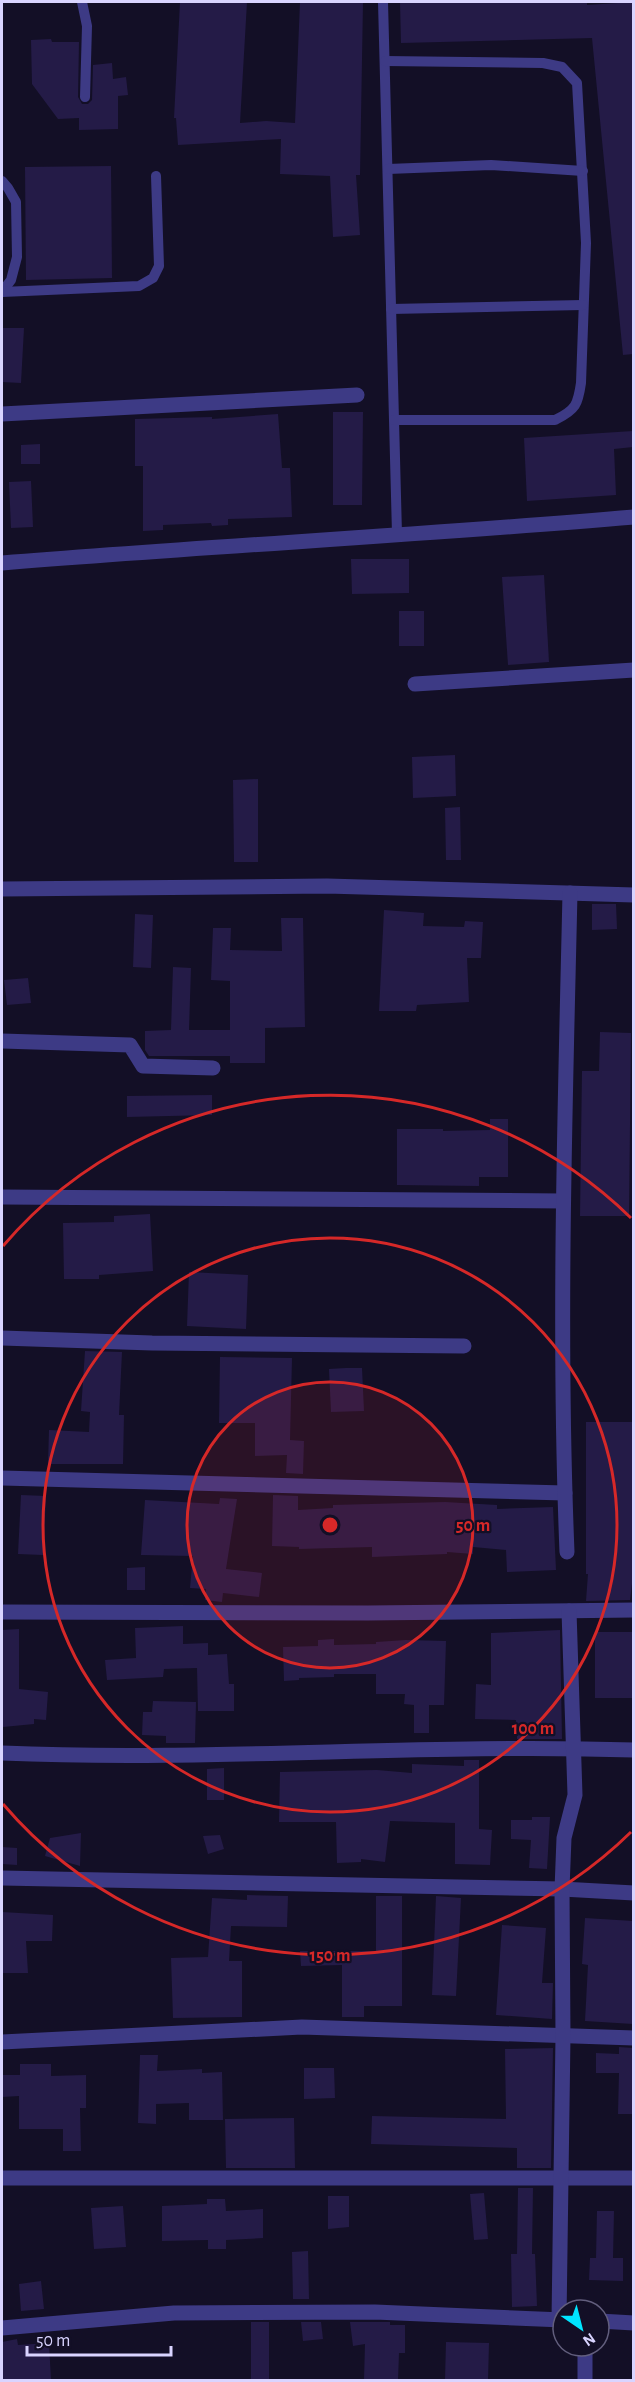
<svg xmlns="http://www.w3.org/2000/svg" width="635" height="2382" viewBox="0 0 635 2382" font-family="'Alegreya Sans',sans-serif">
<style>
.building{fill:#241b47}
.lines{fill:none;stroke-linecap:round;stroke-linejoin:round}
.lane{stroke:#3d3a85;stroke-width:10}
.street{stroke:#3d3a85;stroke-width:15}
.ring{fill:none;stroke:#d62828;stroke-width:3}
.centre{fill:#d62828;stroke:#130f26;stroke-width:3}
.ring-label{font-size:18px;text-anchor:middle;font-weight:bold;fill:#d62828;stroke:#130f26;stroke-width:4.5;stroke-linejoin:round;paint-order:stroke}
</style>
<rect width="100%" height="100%" fill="#130f26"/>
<g class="building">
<polygon points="180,2 247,2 240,123 266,121 295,123 300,2 363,2 360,175 356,175 360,235 333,237 330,176 280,174 281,139 178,145 176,118 174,118"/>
<polygon points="400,2 587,2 587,5 633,2 633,354 623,355 592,38 401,43"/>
<polygon points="51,39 52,42 79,42 78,97 82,104 88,104 92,100 93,65 112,63 113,79 126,77 128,95 118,96 118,129 79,130 79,118 58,119 32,84 31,40"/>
<polygon points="111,166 112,278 26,280 25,167"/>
<polygon points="2,328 24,328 21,383 2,382"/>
<polygon points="333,412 363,412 362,505 333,505"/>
<polygon points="278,414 282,468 290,468 292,517 228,519 228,525 212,526 211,523 163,525 163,530 143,531 143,466 135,466 135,419 212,417 212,419"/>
<polygon points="633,431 633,447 614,449 616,495 527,501 524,438"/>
<polygon points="40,444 40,464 21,464 21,445"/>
<polygon points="31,481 33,527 11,528 9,482"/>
<polygon points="351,559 409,559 409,593 352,594"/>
<polygon points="544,575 549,662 508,665 502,577"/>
<rect x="399" y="611" width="25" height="35"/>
<polygon points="455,755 456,796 413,798 412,757"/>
<polygon points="258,779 258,862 234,862 233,780"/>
<polygon points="460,807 461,860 446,860 445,808"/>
<polygon points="592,904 616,904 617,929 592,930"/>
<polygon points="384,910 424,913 423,926 464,927 465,921 483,922 481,958 467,958 469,1002 417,1005 416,1011 379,1011"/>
<polygon points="135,914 153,915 151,968 133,967"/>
<polygon points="281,918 303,918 305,1027 265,1028 265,1063 230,1063 230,1056 149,1056 145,1050 145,1031 171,1030 173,967 191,968 189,1030 230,1030 230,981 211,980 213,928 231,928 230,950 282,951"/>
<polygon points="28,978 31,1003 7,1005 4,980"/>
<polygon points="600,1032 631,1033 629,1216 580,1216 582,1071 599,1071"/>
<polygon points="212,1095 212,1115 127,1117 127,1096"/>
<polygon points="490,1119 508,1119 508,1177 479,1177 479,1186 397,1185 397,1129 443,1129 443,1131 490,1130"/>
<polygon points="150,1214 153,1271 99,1275 99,1279 64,1279 63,1223 114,1222 114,1216"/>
<polygon points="189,1272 248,1275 246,1329 187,1326"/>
<polygon points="85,1351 122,1352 119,1415 124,1415 123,1464 48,1464 49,1430 89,1432 90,1412 81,1411"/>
<polygon points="220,1357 292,1358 290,1440 304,1441 303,1474 286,1473 287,1455 255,1456 255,1423 219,1423"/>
<polygon points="346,1368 362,1368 364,1411 331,1412 329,1369"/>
<polygon points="586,1422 633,1422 633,1575 630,1600 586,1601 588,1574 586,1574"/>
<polygon points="21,1495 46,1496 43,1555 18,1554"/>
<polygon points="273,1495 298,1496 298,1510 333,1508 333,1505 445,1502 497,1505 497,1509 553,1507 556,1570 507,1572 506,1550 473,1547 473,1554 447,1552 447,1554 372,1557 372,1547 299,1549 299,1547 272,1546"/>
<polygon points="220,1498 237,1499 226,1569 262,1573 259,1597 223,1593 222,1602 205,1600 206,1589 190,1588 193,1556 141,1555 145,1500 219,1504"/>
<polygon points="145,1567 145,1590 127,1590 127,1568"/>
<polygon points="183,1626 183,1644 208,1643 208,1655 227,1654 229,1684 234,1684 234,1711 198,1711 197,1668 164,1669 163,1677 107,1680 105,1660 136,1658 135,1628"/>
<polygon points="19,1629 19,1689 48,1692 46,1720 34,1719 34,1724 3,1727 2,1630"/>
<polygon points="560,1630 562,1739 517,1739 516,1720 475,1719 476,1684 491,1685 491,1633"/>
<rect x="595" y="1632" width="38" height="66"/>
<polygon points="334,1639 334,1645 376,1644 376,1642 406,1640 446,1641 444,1705 429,1705 429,1733 414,1733 414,1705 404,1704 405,1694 376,1694 376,1674 334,1674 334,1677 299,1678 299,1680 284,1681 283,1647 318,1646 318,1640"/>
<polygon points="153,1701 196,1702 195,1743 166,1743 166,1736 142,1735 143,1712 152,1712"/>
<polygon points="464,1760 479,1760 479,1829 492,1830 490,1865 455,1864 455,1823 390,1821 385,1862 361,1859 361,1862 337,1863 336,1822 279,1822 280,1772 377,1770 412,1773 412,1764 464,1766"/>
<polygon points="224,1768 224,1800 207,1800 207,1769"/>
<polygon points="532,1817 550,1817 547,1869 529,1868 531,1840 511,1839 511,1820 532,1820"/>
<polygon points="81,1833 80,1866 45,1856 50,1838"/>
<polygon points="220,1835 224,1849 208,1854 203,1836"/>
<polygon points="2,1847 17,1848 17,1865 2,1864"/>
<polygon points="247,1895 288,1896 287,1927 231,1926 229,1961 242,1961 242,2017 173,2018 171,1958 208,1957 212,1898 247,1900"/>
<polygon points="376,1896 402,1896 402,2006 364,2006 364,2017 342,2017 342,1965 301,1966 300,1951 376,1951"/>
<polygon points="436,1896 461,1898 456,1996 432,1995"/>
<polygon points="2,1912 53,1915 52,1941 26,1941 28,1973 2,1973"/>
<polygon points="585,1918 633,1921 633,2024 585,2021 588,1965 582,1964"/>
<polygon points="502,1925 546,1928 542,1983 553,1983 552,2019 496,2015"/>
<polygon points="619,2047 633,2048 633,2114 618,2114 619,2073 596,2073 596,2053 619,2054"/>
<polygon points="553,2048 551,2168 517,2168 517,2148 371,2144 372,2116 506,2119 505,2049"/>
<polygon points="140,2055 158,2055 157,2071 202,2069 202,2073 222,2072 223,2120 189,2120 189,2103 156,2104 156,2124 138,2123"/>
<polygon points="20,2064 51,2064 51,2076 86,2075 86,2108 80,2108 81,2151 63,2151 63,2129 19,2129 19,2096 2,2097 2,2075 20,2075"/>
<polygon points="304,2068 334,2068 335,2098 304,2099"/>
<polygon points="294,2118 295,2168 226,2168 225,2119"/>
<polygon points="518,2188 533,2188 532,2254 535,2254 537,2306 512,2307 511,2254 517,2254"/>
<polygon points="484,2193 488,2239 474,2240 470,2194"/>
<polygon points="328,2196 349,2196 349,2227 328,2229"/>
<polygon points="207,2199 225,2199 226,2211 263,2209 263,2238 226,2240 226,2249 208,2249 208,2240 162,2241 162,2206 207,2204"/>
<polygon points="123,2206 126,2247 94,2249 91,2208"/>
<polygon points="597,2211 614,2211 613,2258 623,2258 623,2281 589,2280 590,2258 596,2258"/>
<polygon points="308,2251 309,2299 293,2299 292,2252"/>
<polygon points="41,2281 44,2309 21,2311 19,2284"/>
<rect x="251" y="2322" width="18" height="58"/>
<polygon points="301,2322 321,2322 323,2339 303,2341"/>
<polygon points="350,2322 390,2322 390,2325 405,2325 405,2353 399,2353 398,2380 364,2380 365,2344 353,2346"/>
<polygon points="17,2339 18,2345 49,2343 51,2380 2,2380 2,2342"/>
<polygon points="446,2342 489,2343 488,2380 445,2380"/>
</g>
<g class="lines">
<g class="lane">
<polyline points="82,2 87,26 85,97"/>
<polyline points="383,2 397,534"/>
<path d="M385 61 543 63 562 67 577 83 586 243 581 383C578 404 576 410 555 420H394"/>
<polyline points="388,169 491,165 583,171"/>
<polyline points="2,181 8,188 16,202 17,257 11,280 2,292"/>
<polyline points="2,292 139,286 153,278 159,266 156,176"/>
<polyline points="391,309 583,305"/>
</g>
<g class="street">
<polyline points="2,414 357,395"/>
<path d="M2 563C212 546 423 535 634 517"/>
<polyline points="415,684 634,670"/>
<polyline points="2,889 327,886 634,895"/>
<polyline points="2,1041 130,1045 143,1066 213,1068"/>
<polyline points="2,1197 563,1201"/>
<polyline points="2,1338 152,1343 464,1346"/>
<polyline points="2,1478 565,1493"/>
<path d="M567 1552C558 1332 565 1113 570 893"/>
<polyline points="2,1612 368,1613 634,1610"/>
<path d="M2 1753C212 1762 423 1743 634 1750"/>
<polyline points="2,1878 562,1889 634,1893"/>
<polyline points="2,2042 302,2027 634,2038"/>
<polyline points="2,2178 634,2178"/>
<polyline points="559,2320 563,2036 562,1889 564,1838 575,1795 569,1611"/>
<polyline points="599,2321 634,2323"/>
<polyline points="2,2328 174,2313 375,2312 563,2320"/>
<polyline points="585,2380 585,2346"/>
</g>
</g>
<circle cx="330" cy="1525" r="143" fill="#d62828" fill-opacity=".12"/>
<g class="ring">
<circle cx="330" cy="1525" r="143"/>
<circle cx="330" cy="1525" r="287"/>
<path d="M631 1832A430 430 0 0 1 3 1804M3 1246A430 430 0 0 1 631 1218"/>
</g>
<circle cx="330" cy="1525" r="9" class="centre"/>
<g class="ring-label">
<text x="473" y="1531">50 m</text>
<text x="533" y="1734">100 m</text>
<text x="330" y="1961">150 m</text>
</g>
<rect width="635" height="2382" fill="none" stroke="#d9d4ff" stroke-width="6"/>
<g transform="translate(581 2328) rotate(145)"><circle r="28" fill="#130f26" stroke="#625e7d" stroke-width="1.5"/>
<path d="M0-4.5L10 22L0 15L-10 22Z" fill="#00e5ff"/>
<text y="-9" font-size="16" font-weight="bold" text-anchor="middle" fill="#d9d4ff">N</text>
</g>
<path d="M27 2346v9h144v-9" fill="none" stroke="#d9d4ff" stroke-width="3"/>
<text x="36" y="2346" font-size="18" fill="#d9d4ff" stroke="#130f26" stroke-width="4.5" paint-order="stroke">50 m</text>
</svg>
